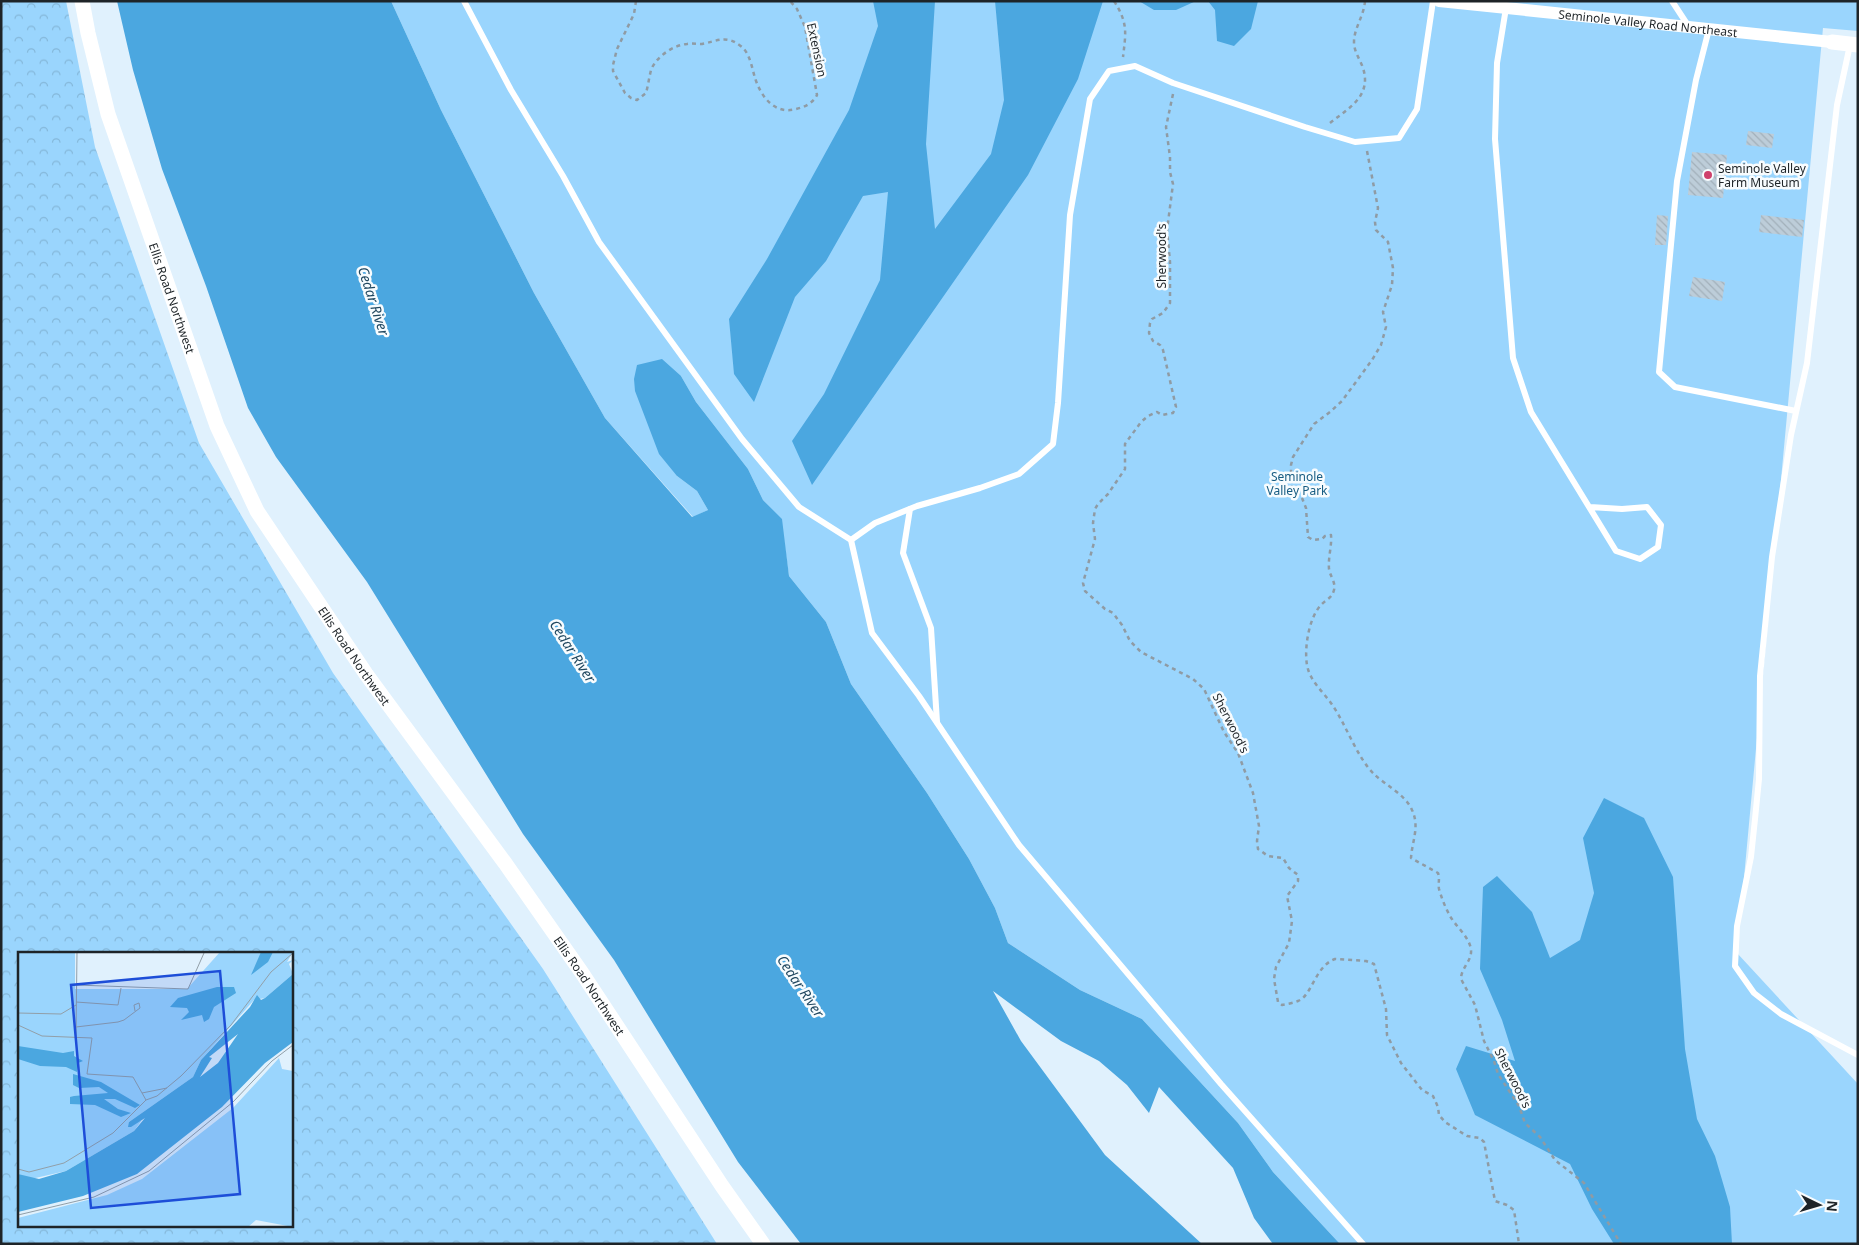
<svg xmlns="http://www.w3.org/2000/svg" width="1859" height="1245" viewBox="0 0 1859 1245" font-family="'Noto Sans',sans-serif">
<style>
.forest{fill:url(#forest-crowns);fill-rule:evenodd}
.park{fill:#9ad5fd}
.water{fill:#4ba7e0}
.building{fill:url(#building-back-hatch)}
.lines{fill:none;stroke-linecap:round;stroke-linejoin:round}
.path{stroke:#8f9ba4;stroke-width:2.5;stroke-dasharray:4 4;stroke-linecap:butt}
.service{stroke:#fff;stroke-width:6}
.minor{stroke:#fff;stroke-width:12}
.tertiary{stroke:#fff;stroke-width:15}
.poi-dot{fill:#cf416c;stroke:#f8fcfe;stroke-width:2}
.labels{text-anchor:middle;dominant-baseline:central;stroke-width:5;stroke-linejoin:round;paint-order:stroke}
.street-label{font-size:12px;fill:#1e2428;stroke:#f8fcfe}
.poi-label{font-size:12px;fill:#1e2428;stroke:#f8fcfe;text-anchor:start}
.park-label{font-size:12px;fill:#175c82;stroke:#f8fcfe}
.water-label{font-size:14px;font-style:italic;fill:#214860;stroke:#f8fcfe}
.inset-road{fill:none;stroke:#929fa8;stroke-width:1}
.view{fill:#1d4ed8;fill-opacity:0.15;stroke:#1d4ed8;stroke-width:2.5}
.inset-edge{fill:none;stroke:#1e2428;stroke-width:2.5}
</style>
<defs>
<pattern id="forest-crowns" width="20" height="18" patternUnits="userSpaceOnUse" patternTransform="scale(1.25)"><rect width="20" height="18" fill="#9ad5fd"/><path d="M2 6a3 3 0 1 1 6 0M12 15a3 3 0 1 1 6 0" fill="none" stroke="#84b7d9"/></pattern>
<pattern id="building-back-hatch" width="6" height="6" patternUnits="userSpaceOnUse" patternTransform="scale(1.25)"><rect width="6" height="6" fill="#bdcdd9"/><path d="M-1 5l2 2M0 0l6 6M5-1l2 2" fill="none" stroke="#a2b0ba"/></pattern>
</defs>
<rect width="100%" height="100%" fill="#e0f1fd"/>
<path class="forest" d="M1 1H66L95 147 199 443 333 673 543 969 717 1244H1ZM19 954H291V1226H19Z"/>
<polygon class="park" points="391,1 1858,1 1858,31 1823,28 1737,953 1858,1084 1858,1244 1340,1244 1273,1172 1238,1123 1142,1019 1080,990 1008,943 995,908 969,859 927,793 851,684 826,622 789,576 781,519 763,500 748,469 696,402 681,376 677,476 697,491 708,510 693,517 605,418 534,293 441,110"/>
<g class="water">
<polygon points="117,1 391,1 441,110 534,293 605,418 692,517 708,510 697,491 677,476 659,454 635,391 634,379 637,365 662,359 681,376 696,402 748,469 763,500 782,519 789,576 826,622 851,684 927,793 969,859 995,908 1008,943 1080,990 1142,1019 1238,1123 1273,1172 1340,1244 1273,1244 1254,1218 1233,1168 1159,1087 1149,1113 1127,1085 1099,1061 1061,1041 993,991 1021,1041 1105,1155 1202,1244 801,1244 738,1162 614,960 523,834 367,582 276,457 248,408 206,286 162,169 133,70"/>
<polygon points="873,1 935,1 926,144 935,229 991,154 1004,100 995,1 1103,1 1078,79 1028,175 812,485 792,441 824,394 880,280 888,192 863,196 826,261 795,297 754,402 734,374 729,319 767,259 849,110 878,26"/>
<polygon points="1139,1 1196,1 1176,10 1154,10"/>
<polygon points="1208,1 1258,1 1251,29 1234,46 1217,41 1215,10"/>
<polygon points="1604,798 1644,818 1673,877 1685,1049 1697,1119 1715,1156 1730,1207 1732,1244 1614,1244 1592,1209 1570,1164 1475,1115 1456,1069 1466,1046 1515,1061 1502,1020 1480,969 1483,887 1497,876 1532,912 1550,958 1580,940 1594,893 1583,838"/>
</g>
<g class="building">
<polygon points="1748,131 1774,134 1772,148 1746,145"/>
<polygon points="1692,152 1727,155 1723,198 1688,195"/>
<polygon points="1657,215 1668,216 1666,245 1655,245"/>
<polygon points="1761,215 1804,220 1802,237 1759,232"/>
<polygon points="1693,277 1725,282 1722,301 1689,296"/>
</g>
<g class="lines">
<g class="path">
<path d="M636 1 634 14 617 49 613 65V71L625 93 631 98 637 100 646 93C648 86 649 78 651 70 656 57 673 45 687 44 692 43 697 44 702 44 718 41 726 34 742 47 750 54 752 68 755 78 761 97 775 115 796 109 805 107 813 103 817 95L805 27 797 9 790 1"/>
<path d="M1114 1C1128 23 1126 32 1123 57"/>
<path d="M1173 94 1166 127 1170 157V172L1173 184 1167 230 1170 262V303L1163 313 1152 319 1150 323 1149 333 1153 341 1160 345 1163 350 1176 407 1173 413 1162 415 1157 412 1148 416 1141 422 1125 444V469L1108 494 1098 504 1095 509 1093 523 1095 539 1083 583 1085 591 1105 609 1113 613 1122 625 1130 641 1141 652 1193 679 1204 689 1224 732 1238 753 1253 793 1259 826 1257 841 1258 849 1268 856 1283 858 1289 868 1298 875V881L1287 896 1292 921 1289 943 1276 967 1274 979 1278 1002 1282 1005C1287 1004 1293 1003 1298 1001 1312 996 1315 966 1335 959L1366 961 1374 964 1386 1009 1387 1035 1401 1063 1422 1090 1433 1096 1438 1107 1439 1115 1445 1122 1467 1136 1480 1138 1484 1142 1495 1201 1507 1205 1514 1210 1519 1244"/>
<path d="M1330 123C1349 108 1372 96 1363 68 1360 59 1354 52 1354 42 1354 28 1364 16 1365 1"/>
<path d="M1367 151 1378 208 1375 222 1376 230 1388 242 1393 268 1392 285 1383 312 1386 327 1381 345 1372 360 1342 401 1330 412 1314 424 1293 457 1291 465V481L1292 487 1302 498 1306 508 1308 537 1313 540 1322 539 1325 536 1331 535C1332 546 1328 557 1329 569 1330 576 1336 582 1334 590 1332 598 1327 599 1322 604 1309 616 1304 648 1307 665 1310 682 1324 692 1333 706 1346 725 1358 759 1374 774 1385 785 1406 795 1412 810 1420 827 1412 841 1411 858L1438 873C1440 879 1438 883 1439 889 1441 896 1445 907 1449 914 1454 925 1470 937 1471 950 1472 961 1461 968 1461 979L1475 1005 1484 1041 1494 1061 1498 1074 1519 1106 1525 1123 1540 1137 1555 1160 1584 1183 1621 1244"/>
</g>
<g class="service">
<polyline points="464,1 511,90 563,176 599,242 742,439 799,507 851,540 872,633 919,696 1019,845 1221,1084 1363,1244"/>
<polyline points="1672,1 1689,27"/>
<polyline points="1506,8 1497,63 1495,139 1513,358 1531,412 1616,551 1640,559 1658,547 1661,525 1647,507 1622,509 1590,507"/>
<polyline points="1709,29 1696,80 1677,181 1659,372 1675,387 1796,411"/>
<polyline points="1850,45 1837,105 1807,363 1791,435 1772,557 1760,676 1759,779 1755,819 1751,857 1737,926 1735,966 1754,993 1781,1014 1858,1055"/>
<polyline points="910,509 903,553 931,628 937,722"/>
<polyline points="851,540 875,523 917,506 980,488 1019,474 1053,444 1058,403 1070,215 1090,99 1109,71 1135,66 1173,83 1305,127 1355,142 1399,138 1417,109 1433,1"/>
</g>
<path class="minor" id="s1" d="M1439 1 1832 42"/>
<g class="tertiary">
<path id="s2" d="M82 1 88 33 108 114 217 426 257 511 366 674 505 863 582 973 722 1186 763 1244"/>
<polyline points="1832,42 1858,45"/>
</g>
</g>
<circle class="poi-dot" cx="1708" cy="175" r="5"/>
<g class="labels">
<g class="street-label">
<text stroke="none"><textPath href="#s1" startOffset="210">Seminole Valley Road Northeast</textPath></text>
<text transform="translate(817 50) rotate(78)">Extension</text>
<text transform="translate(1161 256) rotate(-90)">Sherwood's</text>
<text stroke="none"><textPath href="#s2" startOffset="311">Ellis Road Northwest</textPath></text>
<text stroke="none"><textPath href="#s2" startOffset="715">Ellis Road Northwest</textPath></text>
<text transform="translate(1231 723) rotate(63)">Sherwood's</text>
<text stroke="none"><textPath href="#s2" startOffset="1120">Ellis Road Northwest</textPath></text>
<text transform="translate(1513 1078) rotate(63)">Sherwood's</text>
</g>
<g class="poi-label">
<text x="1718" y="168">Seminole Valley<tspan x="1718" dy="14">Farm Museum</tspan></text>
</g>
<g class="park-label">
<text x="1297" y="476">Seminole<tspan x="1297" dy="14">Valley Park</tspan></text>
</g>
<g class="water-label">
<text transform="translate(374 301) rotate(72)">Cedar River</text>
<text transform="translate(573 651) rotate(57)">Cedar River</text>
<text transform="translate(801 986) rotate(56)">Cedar River</text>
</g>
</g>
<g transform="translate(18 952)">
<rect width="275" height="275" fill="#e0f1fd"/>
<path d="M261 106 264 117 275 119V275L238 268 230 275H0V266L89 243 124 227 215 156Z" fill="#9ad5fd"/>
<path d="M0 0H57V37H169L202 0H275L269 10 275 8 271 12 275 22 247 46 236 48 183 108 175 125 111 170 123 169 126 165 116 179 48 219 13 227 0 222Z" fill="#9ad5fd"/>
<path d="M243 0H255L250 10 233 23ZM275 22V90L247 111 204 155 119 222 65 244 0 260V222L21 227 48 219 116 179 127 166 113 175H110L111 170 175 125 183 108 232 55 239 43 243 48 247 46ZM220 82 200 111 182 125 194 106 191 105ZM199 35H216L218 41 196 55 191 67 186 70 184 63 163 68 171 60 169 56 152 55 160 46ZM0 94 45 101 56 99V104L65 109 60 111 59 120 48 115 22 114 0 107ZM55 122 83 130 122 153 117 156 97 147H86L100 157 113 161 103 165 77 153 52 152V145L56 144 90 141 81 135 61 136 55 133Z" fill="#4ba7e0" fill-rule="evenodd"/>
<path class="inset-road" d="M58 33 170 37 186 1M58 50 100 53 103 36M0 61 43 62 58 53M0 73 24 84 74 86 69 122 115 125 128 148M58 75 100 70 106 68 122 56 121 51 116 53 117 59M58 84 59 0M124 141 149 136M0 217 11 220 46 211 95 181 128 148 139 144 163 124 213 73 253 20 275 1M0 263 76 245 131 219 215 150 254 109 275 93"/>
<path class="view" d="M202 19 222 242 73 256 53 33Z"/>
<rect width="275" height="275" class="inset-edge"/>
</g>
<rect width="1859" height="1245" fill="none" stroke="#1e2428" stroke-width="5"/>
<g transform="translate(1819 1205) rotate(95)" stroke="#f8fcfe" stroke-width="4" paint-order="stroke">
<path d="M0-4L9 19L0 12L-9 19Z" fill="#1e2428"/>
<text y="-8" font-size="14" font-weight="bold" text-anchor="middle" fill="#1e2428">N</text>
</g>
</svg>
